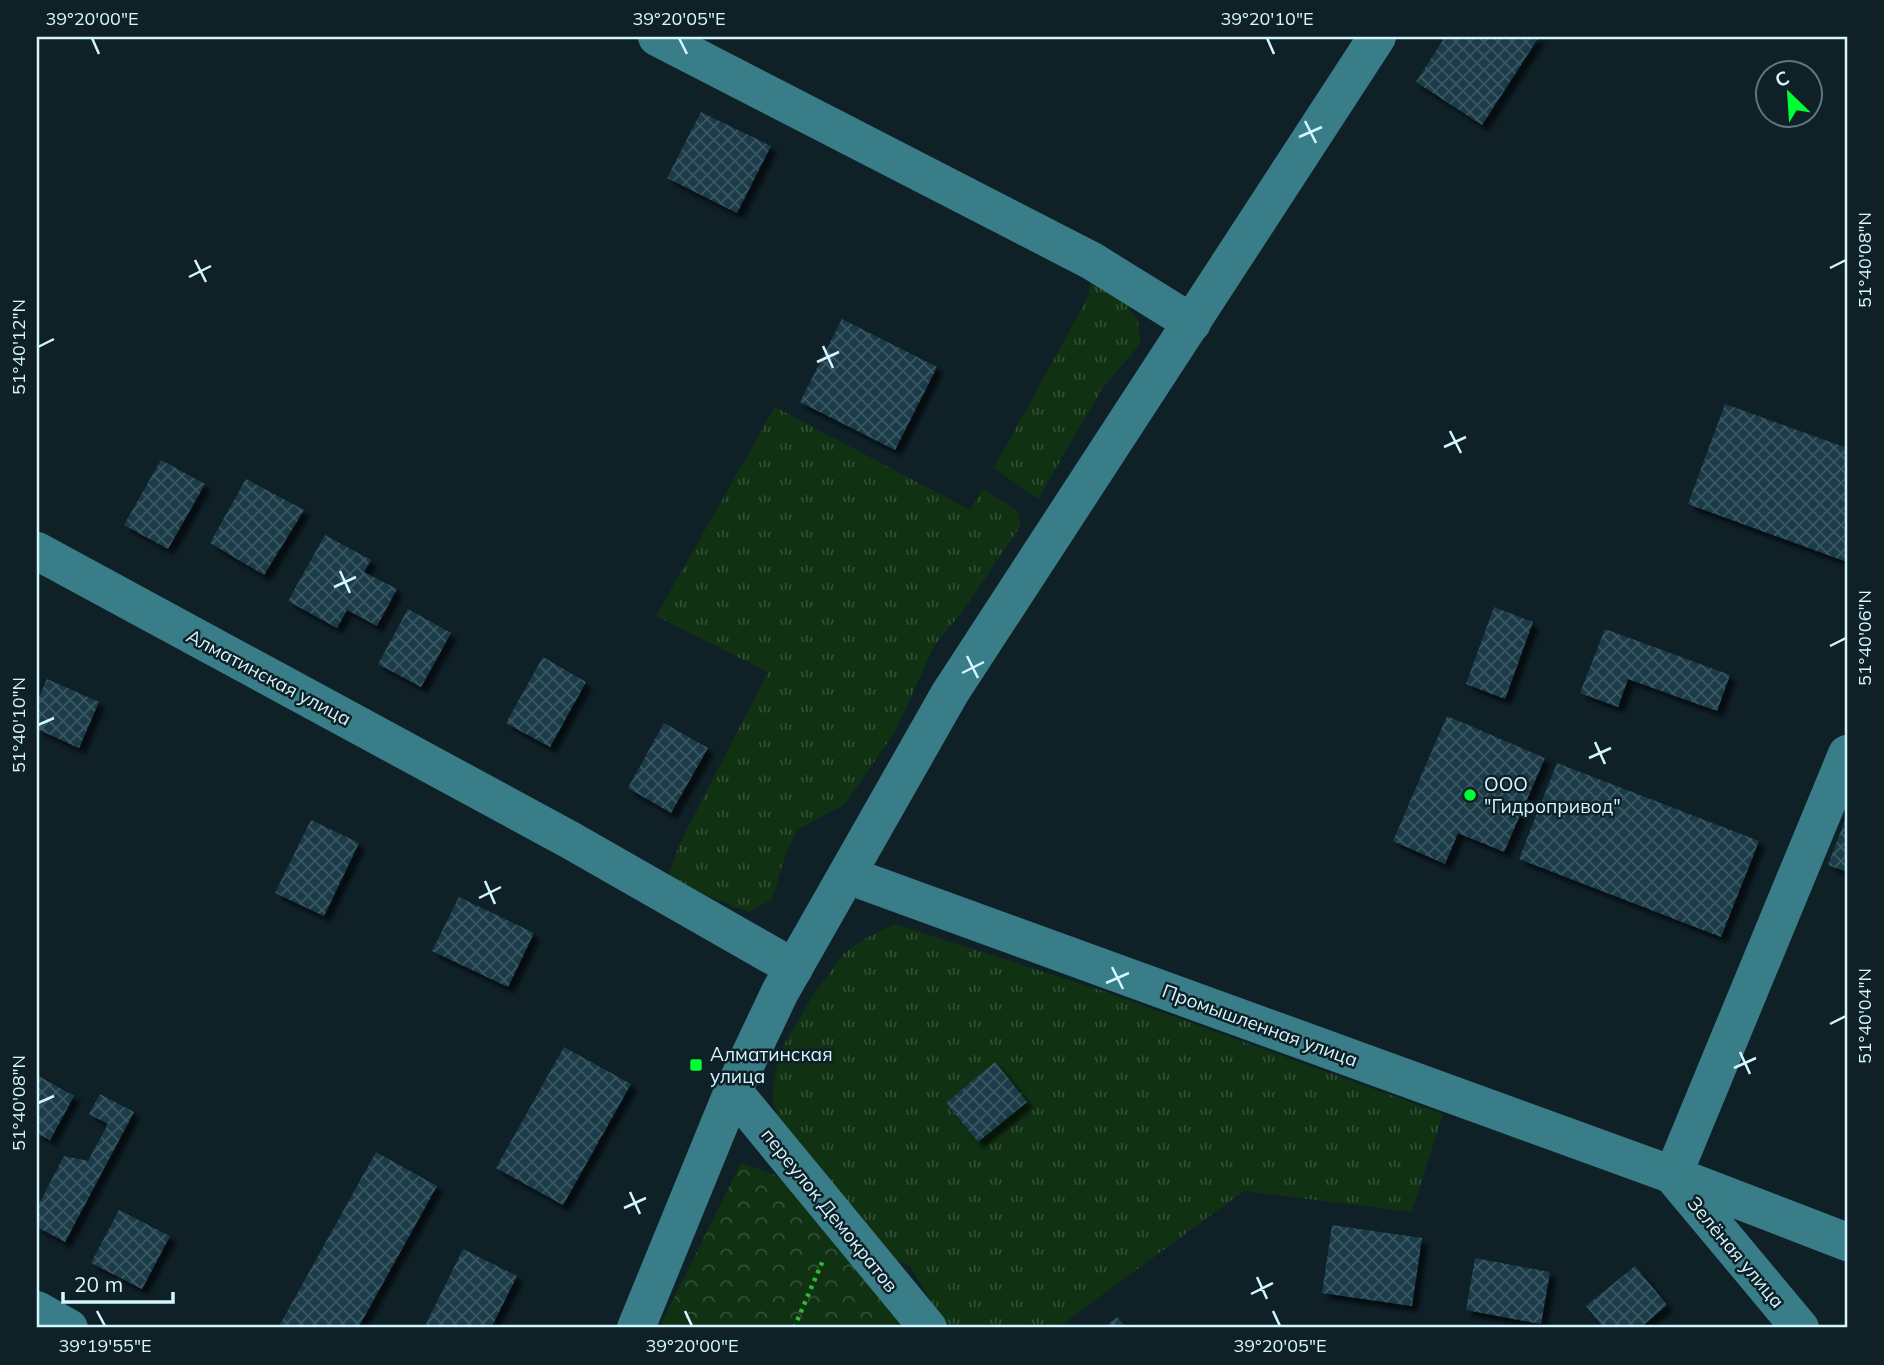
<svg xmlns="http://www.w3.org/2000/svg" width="1884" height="1365" viewBox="0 0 1884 1365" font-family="Mulish,sans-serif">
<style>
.grass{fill:url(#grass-tufts)}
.forest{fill:url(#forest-crowns)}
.building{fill:url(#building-cross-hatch);filter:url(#shadow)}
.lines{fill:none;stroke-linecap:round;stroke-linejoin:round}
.path{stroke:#2cbc31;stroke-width:4.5;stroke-dasharray:3.5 5;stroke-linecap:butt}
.minor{stroke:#387d87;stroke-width:38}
.ticks{fill:none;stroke:#d4f6ff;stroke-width:2.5}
.poi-dot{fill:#00ff32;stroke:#0f2027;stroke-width:2.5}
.labels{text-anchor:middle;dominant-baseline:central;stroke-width:5;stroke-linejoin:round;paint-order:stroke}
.street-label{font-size:19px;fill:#d4f6ff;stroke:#0f2027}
.poi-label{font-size:19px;fill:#d4f6ff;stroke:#0f2027;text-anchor:start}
.neatline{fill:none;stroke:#d4f6ff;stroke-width:2.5}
.ticks-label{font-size:18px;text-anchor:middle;fill:#d4f6ff}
</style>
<defs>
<pattern id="grass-tufts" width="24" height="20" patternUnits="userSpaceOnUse" patternTransform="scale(1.75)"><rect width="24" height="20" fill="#113113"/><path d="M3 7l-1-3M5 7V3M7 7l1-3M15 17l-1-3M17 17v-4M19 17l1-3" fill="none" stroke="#334f36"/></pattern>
<pattern id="forest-crowns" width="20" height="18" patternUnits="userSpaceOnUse" patternTransform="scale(1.75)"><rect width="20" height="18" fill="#113113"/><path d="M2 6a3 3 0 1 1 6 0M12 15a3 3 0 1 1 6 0" fill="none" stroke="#334f36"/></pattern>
<pattern id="building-cross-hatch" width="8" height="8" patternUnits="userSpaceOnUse" patternTransform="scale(1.75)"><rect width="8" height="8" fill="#1a3b48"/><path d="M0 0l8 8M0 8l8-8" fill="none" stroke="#3a5863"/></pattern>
<filter id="shadow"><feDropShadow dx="6" dy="6" stdDeviation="2" flood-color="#0009"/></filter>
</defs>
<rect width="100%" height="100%" fill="#0f2027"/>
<g class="grass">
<polygon points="1092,272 1123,300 1138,321 1140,344 1102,389 1038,499 994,468 1088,297"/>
<polygon points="775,407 970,510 983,489 1017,510 1021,525 965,608 934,646 896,730 845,804 797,830 786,854 772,899 749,912 667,880 679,845 768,672 656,616"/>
<polygon points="895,924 1100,990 1443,1114 1412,1212 1244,1191 1057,1328 947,1328 910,1266 885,1255 801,1143 777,1115 772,1097 779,1053 812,997 843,954 868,937"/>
</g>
<polygon class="forest" points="741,1163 781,1177 906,1328 659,1328"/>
<g class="building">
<polygon points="1445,37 1539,37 1482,125 1416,82"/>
<polygon points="701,112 771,146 737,213 667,178"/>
<polygon points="842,319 937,367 895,450 800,402"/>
<polygon points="1725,404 1847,448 1847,562 1688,504"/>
<polygon points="161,460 205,484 168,549 124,525"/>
<polygon points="246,479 304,510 264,575 210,543"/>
<polygon points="325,535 371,560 364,572 397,589 377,626 347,610 337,628 288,601"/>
<polygon points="1494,607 1533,622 1505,699 1466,684"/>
<polygon points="408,609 451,633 421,687 378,664"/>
<polygon points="1605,629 1730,675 1717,711 1628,679 1618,707 1580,693"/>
<polygon points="543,657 586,682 550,747 506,723"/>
<polygon points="47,679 99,702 79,748 37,729 37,702"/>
<polygon points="1447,716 1545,758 1504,852 1458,833 1445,864 1393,841"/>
<polygon points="664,723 708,748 671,813 628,788"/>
<polygon points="1557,763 1759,841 1721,937 1519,859"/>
<polygon points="1847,815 1847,872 1828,865"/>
<polygon points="311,820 359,843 324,916 275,893"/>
<polygon points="459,897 534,933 508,987 432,951"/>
<polygon points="564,1047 631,1084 563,1205 496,1168"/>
<polygon points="995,1062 1027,1102 978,1142 946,1103"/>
<polygon points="37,1075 74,1096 50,1140 37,1133"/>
<polygon points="100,1094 134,1112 65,1242 37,1227 37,1208 64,1156 88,1161 108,1124 89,1114"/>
<polygon points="376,1152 437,1186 358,1328 278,1328"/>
<polygon points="119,1210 170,1236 142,1289 91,1263"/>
<polygon points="1332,1225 1422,1238 1412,1306 1322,1293"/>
<polygon points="463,1249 517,1276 491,1328 434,1328 426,1324"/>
<polygon points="1475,1258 1550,1272 1541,1324 1466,1310"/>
<polygon points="1635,1266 1667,1305 1640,1328 1604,1328 1586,1306"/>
<polygon points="1117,1317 1127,1328 1103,1328"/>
</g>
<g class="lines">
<polyline class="path" points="794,1328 824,1258"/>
<g class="minor">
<polyline points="657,37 1092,261 1192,323"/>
<polyline points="37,551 570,840 794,968"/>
<polyline points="847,875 1673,1175 1847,1242"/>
<polyline points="733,1091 928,1328"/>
<polyline points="1673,1175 1847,754"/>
<polyline points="1674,1177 1800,1328"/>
<polyline points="37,1310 69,1328"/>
<polyline points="636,1328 733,1091 780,992 950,693 1377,37"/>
</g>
</g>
<path class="ticks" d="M92 38 99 54M679 38 687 54M1267 38 1274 54M1305 121 1316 143M1299 137 1322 127M195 260 206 282M1830 268 1846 260M189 277 211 266M823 346 833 368M38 347 54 339M817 362 839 352M1450 431 1461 453M1444 447 1466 437M340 571 350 593M334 587 356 577M1830 646 1846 638M967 656 978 678M962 673 984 662M38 725 54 718M1595 742 1605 764M1589 758 1611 748M485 881 495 904M479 898 501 887M1112 967 1123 989M1106 983 1129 973M1830 1024 1846 1016M1740 1052 1750 1074M1734 1068 1756 1058M38 1103 54 1096M630 1192 640 1214M624 1208 646 1198M1257 1277 1267 1299M1251 1294 1273 1283M97 1311 105 1326M685 1311 692 1326M1273 1311 1280 1326"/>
<g class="poi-dot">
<circle cx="1470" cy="795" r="7"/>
<rect x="689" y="1058" width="14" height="14" rx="3.5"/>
</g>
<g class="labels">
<g class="street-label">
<text transform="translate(269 677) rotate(28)">Алматинская улица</text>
<text transform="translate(1260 1025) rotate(20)">Промышленная улица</text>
<text transform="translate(830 1210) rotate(51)">переулок Демократов</text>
<text transform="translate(1736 1252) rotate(50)">Зелёная улица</text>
</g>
<g class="poi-label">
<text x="1484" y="784">ООО<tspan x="1484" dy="22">"Гидропривод"</tspan></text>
<text x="710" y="1054">Алматинская<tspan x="710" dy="22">улица</tspan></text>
</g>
</g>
<rect width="1884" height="1365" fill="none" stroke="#0f2027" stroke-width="77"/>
<g transform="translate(1789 94) rotate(335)"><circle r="33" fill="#0f2027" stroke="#5e767d" stroke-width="2"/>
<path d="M0-5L12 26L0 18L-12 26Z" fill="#00ff32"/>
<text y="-10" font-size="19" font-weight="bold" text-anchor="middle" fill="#d4f6ff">С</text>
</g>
<path d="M63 1292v10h110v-10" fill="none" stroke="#d4f6ff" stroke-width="3.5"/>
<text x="74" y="1292" font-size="21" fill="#d4f6ff" stroke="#0f2027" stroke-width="5" paint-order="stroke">20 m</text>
<rect x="38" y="38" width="1808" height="1288" class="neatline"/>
<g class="ticks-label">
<text x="92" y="25">39°20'00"E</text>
<text x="679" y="25">39°20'05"E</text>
<text x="1267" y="25">39°20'10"E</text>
<text transform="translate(1865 260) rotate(-90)" y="6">51°40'08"N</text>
<text transform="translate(19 347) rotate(-90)" y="6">51°40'12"N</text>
<text transform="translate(1865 638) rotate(-90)" y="6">51°40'06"N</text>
<text transform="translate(19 725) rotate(-90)" y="6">51°40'10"N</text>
<text transform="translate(1865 1016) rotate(-90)" y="6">51°40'04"N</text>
<text transform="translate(19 1103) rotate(-90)" y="6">51°40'08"N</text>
<text x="105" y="1352">39°19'55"E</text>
<text x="692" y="1352">39°20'00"E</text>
<text x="1280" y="1352">39°20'05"E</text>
</g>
</svg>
